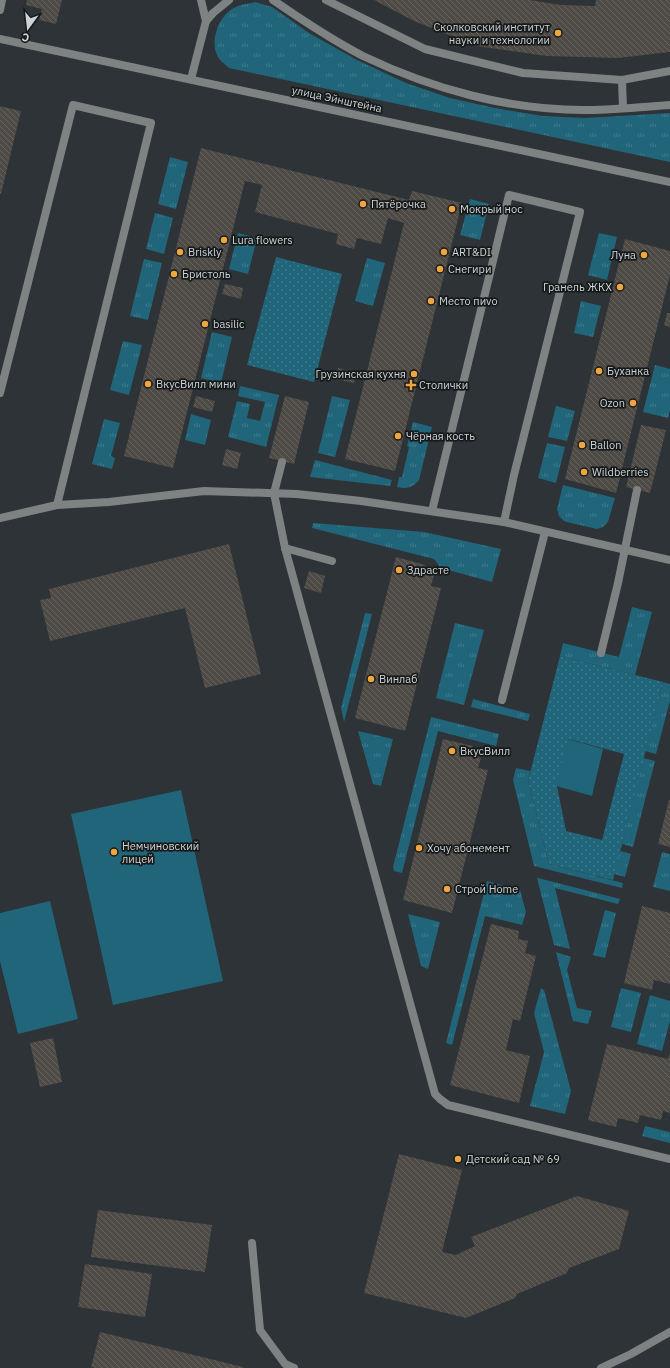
<svg xmlns="http://www.w3.org/2000/svg" width="670" height="1368" viewBox="0 0 670 1368" font-family="'IBM Plex Sans',sans-serif">
<style>
.grass{fill:url(#grass-tufts)}
.park{fill:url(#park-dots);fill-rule:evenodd}
.pitch{fill:#20657a}
.building{fill:url(#building-back-hatch)}
.lines{fill:none;stroke-linecap:round;stroke-linejoin:round}
.lane{stroke:#7e8283;stroke-width:8}
.street{stroke:#7e8283;stroke-width:8}
.poi-dot{fill:#f0a63e;stroke:#171a1b;stroke-width:1.5}
.labels{text-anchor:middle;dominant-baseline:central;stroke-width:3.5;stroke-linejoin:round;paint-order:stroke}
.poi-label{font-size:11px;fill:#cfd3d5;stroke:#171a1b;text-anchor:start}
.street-label{font-size:11px;fill:#cfd3d5;stroke:#171a1b}
</style>
<defs>
<pattern id="grass-tufts" width="24" height="20" patternUnits="userSpaceOnUse"><rect width="24" height="20" fill="#20657a"/><path d="M3 7l-1-3M5 7V3M7 7l1-3M15 17l-1-3M17 17v-4M19 17l1-3" fill="none" stroke="#3f7a8c"/></pattern>
<pattern id="park-dots" width="8" height="8" patternUnits="userSpaceOnUse"><rect width="8" height="8" fill="#20657a"/><path d="M2 2h.1M6 6h.1" fill="none" stroke="#3f7a8c" stroke-width="1.8" stroke-linecap="round"/></pattern>
<pattern id="building-back-hatch" width="6" height="6" patternUnits="userSpaceOnUse"><rect width="6" height="6" fill="#4e4a45"/><path d="M-1 5l2 2M0 0l6 6M5-1l2 2" fill="none" stroke="#66635f"/></pattern>
</defs>
<rect width="100%" height="100%" fill="#2d3336"/>
<g class="grass">
<path d="M255 2 272 7 309 33 357 60 406 83 450 98 495 108 543 116 585 118 670 113V162L229 68C225 64 220 61 218 57 209 42 219 15 234 8 240 4 249 4 255 2Z"/>
<polygon points="170,157 188,162 176,209 158,204"/>
<polygon points="470,199 489,204 480,240 460,235"/>
<polygon points="155,213 173,218 164,254 146,249"/>
<polygon points="238,233 257,238 248,274 229,269"/>
<polygon points="599,233 617,237 607,280 588,275"/>
<polygon points="367,258 385,263 373,306 355,301"/>
<polygon points="144,259 162,263 148,320 130,316"/>
<polygon points="581,301 601,306 593,337 574,333"/>
<polygon points="212,332 232,337 221,383 201,378"/>
<polygon points="123,341 142,345 129,395 110,390"/>
<polygon points="655,365 670,369 670,411 668,418 643,412"/>
<polygon points="240,386 279,395 266,447 228,437 237,401 250,404 247,418 260,421 265,402 238,396"/>
<polygon points="332,396 350,400 335,457 318,453"/>
<polygon points="556,406 575,411 567,441 548,437"/>
<polygon points="191,414 211,420 205,445 185,440"/>
<polygon points="104,419 120,423 111,456 115,458 112,469 92,464"/>
<path d="M413 422 432 427 419 480C412 488 407 489 397 487L399 477H402L409 447 407 446Z"/>
<polygon points="547,443 565,447 556,483 538,478"/>
<polygon points="315,460 392,480 390,486 310,477"/>
<polygon points="563,485 615,498 608,522 603,527 597,529 567,522 564,521 559,516 557,509"/>
<polygon points="313,523 424,532 501,549 492,582 441,568 434,559 312,528"/>
<polygon points="632,607 652,612 635,675 560,656 563,643 619,657"/>
<polygon points="365,613 372,614 344,722 341,708"/>
<polygon points="455,623 484,630 464,705 436,698"/>
<polygon points="663,682 670,684 670,701 656,754 645,751"/>
<polygon points="473,699 530,714 528,721 471,707"/>
<polygon points="431,717 499,734 496,746 438,731 402,873 394,871 393,867"/>
<polygon points="358,731 393,739 381,786 373,784"/>
<polygon points="643,758 655,761 633,847 622,844"/>
<polygon points="516,768 530,771 528,781 549,864 623,883 622,888 534,866 513,780"/>
<polygon points="620,851 631,854 625,877 614,874"/>
<polygon points="662,852 670,854 670,891 653,887"/>
<polygon points="537,878 538,878 620,899 618,904 555,888 570,949 554,945"/>
<polygon points="487,881 520,890 526,912 522,925 485,916 452,1045 446,1043"/>
<polygon points="605,910 616,913 605,958 593,955"/>
<polygon points="408,914 440,922 428,969 421,966"/>
<polygon points="556,952 571,957 567,970 577,1008 592,1011 588,1024 573,1021"/>
<polygon points="541,988 544,990 571,1091 565,1114 530,1106 544,1052 534,1013"/>
<polygon points="621,988 641,993 631,1032 611,1027"/>
<polygon points="650,995 670,1001 670,1021 662,1051 637,1044"/>
<polygon points="645,1126 670,1132 670,1143 642,1136"/>
</g>
<g class="park">
<polygon points="276,257 342,274 314,382 247,365"/>
<path d="M560 656 663 682 613 880 549 864 528 781ZM569 739 624 754 602 840 566 831 557 786Z"/>
</g>
<g class="pitch">
<polygon points="568,739 603,749 592,796 556,786"/>
<polygon points="181,790 223,981 113,1005 71,814"/>
<polygon points="50,901 78,1019 18,1034 0,961 0,913"/>
</g>
<g class="building">
<polygon points="27,0 62,0 56,24 39,20 42,9 26,5"/>
<polygon points="374,0 530,0 561,5 595,6 596,0 670,0 670,52 618,58 547,56 477,46 414,21"/>
<polygon points="0,106 21,111 1,194 0,194"/>
<polygon points="201,148 409,200 412,191 462,203 395,471 345,459 404,223 388,218 381,244 357,238 354,249 336,244 338,234 255,212 262,185 245,181 173,468 124,456"/>
<polygon points="625,239 670,251 670,275 616,493 565,479"/>
<polygon points="225,284 243,288 241,299 222,294"/>
<polygon points="667,313 670,313 670,327 664,325"/>
<polygon points="338,368 357,373 354,383 336,379"/>
<polygon points="196,396 215,401 212,412 193,407"/>
<polygon points="285,396 309,402 294,464 269,458"/>
<polygon points="641,425 666,430 650,493 626,487"/>
<polygon points="226,449 241,453 237,469 222,465"/>
<polygon points="229,544 261,674 205,688 185,608 50,641 40,600 51,598 49,589"/>
<polygon points="396,557 425,565 423,572 434,575 431,586 441,588 405,731 355,718"/>
<polygon points="309,571 325,576 321,593 304,588"/>
<polygon points="443,739 473,746 470,755 481,758 478,768 488,770 452,913 403,900"/>
<polygon points="669,800 670,800 670,847 658,844"/>
<polygon points="642,906 670,913 670,984 654,980 652,990 624,983"/>
<polygon points="491,924 519,931 518,939 528,941 525,953 536,956 520,1021 513,1019 506,1050 530,1056 519,1103 450,1085"/>
<polygon points="53,1038 62,1082 40,1087 30,1043"/>
<polygon points="607,1044 668,1059 670,1053 670,1113 663,1111 661,1120 640,1115 638,1123 618,1118 616,1127 588,1120"/>
<polygon points="399,1154 462,1170 442,1252 456,1255 475,1246 471,1237 577,1196 629,1211 619,1249 569,1268 567,1273 517,1294 515,1298 466,1318 364,1293"/>
<polygon points="98,1210 212,1225 205,1272 91,1257"/>
<polygon points="85,1264 152,1274 145,1317 78,1307"/>
<polygon points="100,1332 243,1367 243,1368 96,1368 91,1367"/>
</g>
<g class="lines">
<g class="lane">
<polyline points="201,0 206,21"/>
<path d="M273 0C302 20 332 40 363 56 432 89 511 111 588 110 615 110 643 107 670 105"/>
<polyline points="326,0 425,49 523,73 622,80 670,71"/>
<polyline points="0,10 2,0"/>
<polyline points="191,79 206,21 213,13 229,0"/>
<polyline points="622,80 623,108"/>
<polyline points="0,393 73,105 151,123 57,505 109,502 204,491 297,494 361,501 504,522 670,560"/>
<polyline points="282,462 274,493 285,548 435,1094 440,1099 448,1105 670,1159"/>
<polyline points="432,511 509,195 580,212 514,475 504,522"/>
<polyline points="0,518 57,505"/>
<polyline points="285,548 332,561"/>
<polyline points="601,653 618,583 637,490"/>
<polyline points="502,700 545,532"/>
<polyline points="252,1243 260,1330 285,1364 294,1368"/>
<polyline points="601,1368 631,1354 670,1332"/>
</g>
<polyline class="street" points="0,39 670,182"/>
</g>
<g class="poi-dot">
<circle cx="558" cy="33" r="4"/>
<circle cx="363" cy="204" r="4"/>
<circle cx="452" cy="209" r="4"/>
<circle cx="224" cy="240" r="4"/>
<circle cx="180" cy="252" r="4"/>
<circle cx="444" cy="252" r="4"/>
<circle cx="644" cy="255" r="4"/>
<circle cx="440" cy="269" r="4"/>
<circle cx="174" cy="274" r="4"/>
<circle cx="620" cy="287" r="4"/>
<circle cx="431" cy="301" r="4"/>
<circle cx="205" cy="324" r="4"/>
<circle cx="599" cy="371" r="4"/>
<circle cx="414" cy="374" r="4"/>
<circle cx="148" cy="384" r="4"/>
<path d="M409 379h4v4h4v4h-4v4h-4v-4h-4v-4h4z"/>
<circle cx="633" cy="403" r="4"/>
<circle cx="398" cy="436" r="4"/>
<circle cx="582" cy="445" r="4"/>
<circle cx="584" cy="472" r="4"/>
<circle cx="399" cy="570" r="4"/>
<circle cx="371" cy="679" r="4"/>
<circle cx="452" cy="751" r="4"/>
<circle cx="419" cy="848" r="4"/>
<circle cx="114" cy="852" r="4"/>
<circle cx="447" cy="889" r="4"/>
<circle cx="458" cy="1159" r="4"/>
</g>
<g class="labels">
<g class="poi-label">
<text x="550" y="27" text-anchor="end">Сколковский институт<tspan x="550" dy="13">науки и технологии</tspan></text>
<text x="371" y="204">Пятёрочка</text>
<text x="460" y="209">Мокрый нос</text>
<text x="232" y="240">Lura flowers</text>
<text x="188" y="252">Briskly</text>
<text x="452" y="252">ART&amp;DI</text>
<text x="636" y="255" text-anchor="end">Луна</text>
<text x="448" y="269">Снегири</text>
<text x="182" y="274">Бристоль</text>
<text x="612" y="287" text-anchor="end">Гранель ЖКХ</text>
<text x="439" y="301">Место пиvo</text>
<text x="213" y="324">basilic</text>
<text x="607" y="371">Буханка</text>
<text x="406" y="374" text-anchor="end">Грузинская кухня</text>
<text x="156" y="384">ВкусВилл мини</text>
<text x="419" y="385">Столички</text>
<text x="625" y="403" text-anchor="end">Ozon</text>
<text x="406" y="436">Чёрная кость</text>
<text x="590" y="445">Ballon</text>
<text x="592" y="472">Wildberries</text>
<text x="407" y="570">Здрасте</text>
<text x="379" y="679">Винлаб</text>
<text x="460" y="751">ВкусВилл</text>
<text x="122" y="846">Немчиновский<tspan x="122" dy="13">лицей</tspan></text>
<text x="427" y="848">Хочу абонемент</text>
<text x="455" y="889">Строй Home</text>
<text x="466" y="1159">Детский сад № 69</text>
</g>
<g class="street-label">
<text transform="translate(337 99) rotate(12)">улица Эйнштейна</text>
</g>
</g>
<g transform="translate(28 28) rotate(195)" stroke="#171a1b" stroke-width="3" paint-order="stroke">
<path d="M0-3L7 15L0 10L-7 15Z" fill="#cfd3d5"/>
<text y="-6" font-size="11" font-weight="bold" text-anchor="middle" fill="#cfd3d5">С</text>
</g>
</svg>
